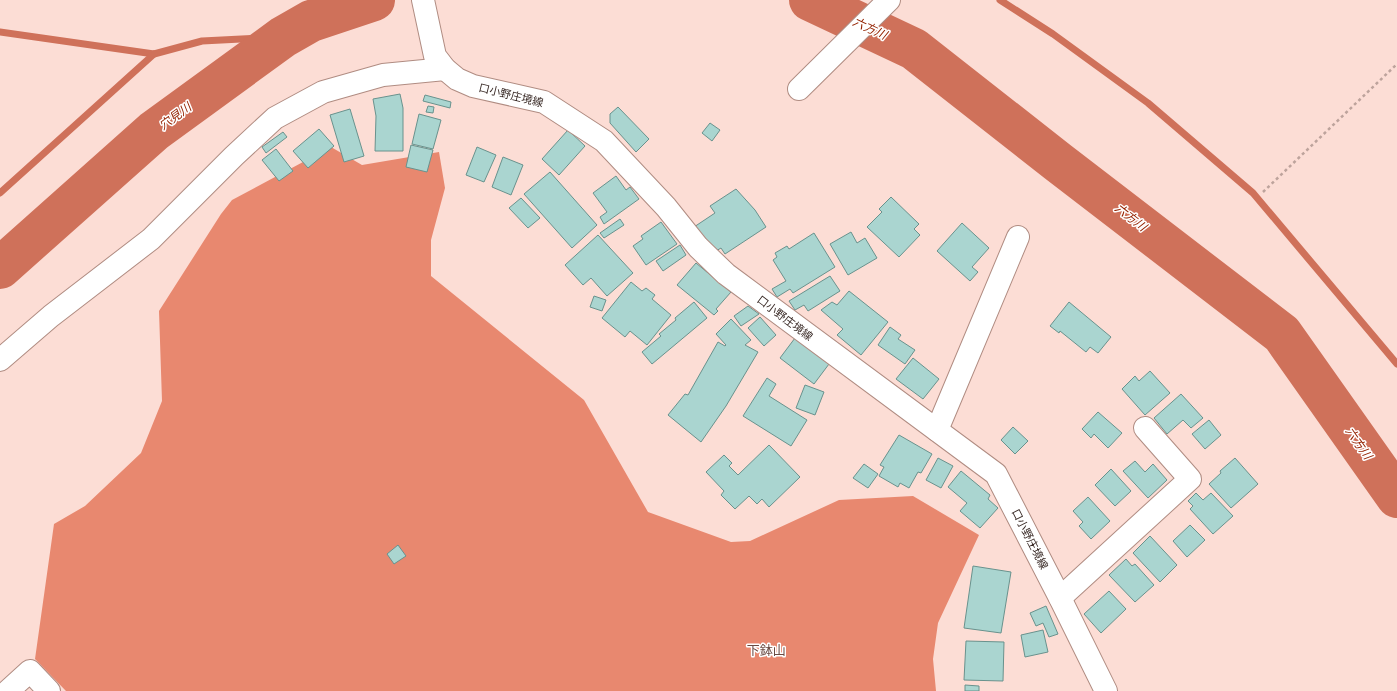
<svg xmlns="http://www.w3.org/2000/svg" width="1397" height="691" viewBox="0 0 1397 691" font-family="Ubuntu,'Noto Sans JP',sans-serif">
<style>
.forest{fill:#e8886f}
.lines{fill:none;stroke-linecap:round;stroke-linejoin:round}
.stream{stroke:#cf715a;stroke-width:7}
.river{stroke:#cf715a;stroke-width:42}
.building{fill:#aad5d0;stroke:#69928d}
.minor-casing{stroke:#b08c82;stroke-width:24}
.secondary-casing{stroke:#b08c82;stroke-width:24}
.path{stroke:#bda39c;stroke-width:2.5;stroke-dasharray:3 3;stroke-linecap:butt}
.minor{stroke:#fff;stroke-width:22}
.secondary{stroke:#fff;stroke-width:22}
.labels{text-anchor:middle;dominant-baseline:central;stroke-width:3;stroke-linejoin:round;paint-order:stroke}
.street-label{font-size:11px;fill:#382925;stroke:#fff}
.water-label{font-size:12px;font-style:italic;fill:#942200;stroke:#fff}
.quarter-label{font-size:13px;fill:#6a4a42;stroke:#fff}
</style>
<rect width="100%" height="100%" fill="#fcddd5"/>
<polygon class="forest" points="331,147 362,165 439,152 445,188 431,240 431,276 584,400 648,512 731,542 750,541 839,500 913,496 979,535 938,623 933,659 936,691 66,691 35,659 54,524 85,506 141,453 162,401 159,311 221,214 232,200"/>
<g class="lines">
<g class="stream">
<polyline points="1000,0 1053,34 1148,103 1253,193 1397,364"/>
<polyline points="0,32 154,54 202,41 283,37"/>
<polyline points="0,193 154,54"/>
</g>
<g class="river">
<polyline points="810,0 914,49 1058,162 1282,334 1397,497"/>
<polyline points="0,268 154,131 283,37 311,21 374,0"/>
</g>
</g>
<g class="building">
<polygon points="400,94 403,108 403,151 375,151 376,116 373,99"/>
<polygon points="425,95 451,102 450,108 423,101"/>
<polygon points="428,106 434,107 433,113 426,112"/>
<polygon points="618,107 649,139 636,152 610,123 610,114"/>
<polygon points="350,109 364,156 344,162 330,115"/>
<polygon points="419,114 441,120 433,149 412,144"/>
<polygon points="710,123 720,130 712,141 702,133"/>
<polygon points="319,129 334,146 308,168 293,151"/>
<polygon points="568,130 585,146 559,175 542,159"/>
<polygon points="283,132 287,137 266,153 262,147"/>
<polygon points="411,145 433,150 427,172 406,167"/>
<polygon points="477,147 496,155 484,182 466,175"/>
<polygon points="276,149 293,171 279,181 262,160"/>
<polygon points="503,157 523,165 511,195 492,187"/>
<polygon points="550,172 597,225 572,248 524,194"/>
<polygon points="616,176 626,190 630,187 639,199 604,224 600,217 607,212 593,193"/>
<polygon points="736,189 755,210 766,227 725,254 721,248 716,251 694,227 715,213 710,206"/>
<polygon points="891,197 919,224 914,229 920,235 899,257 867,227 882,212 879,209"/>
<polygon points="521,198 540,218 528,228 509,208"/>
<polygon points="620,219 624,225 604,238 600,233"/>
<polygon points="661,222 677,244 646,265 633,246 643,239 641,236"/>
<polygon points="962,223 989,248 972,267 978,272 970,281 937,251"/>
<polygon points="851,232 857,243 865,238 877,258 848,275 830,244"/>
<polygon points="814,233 835,267 793,293 790,289 777,297 772,289 786,281 773,260 777,257 775,253 787,246 789,249"/>
<polygon points="598,235 633,273 607,296 591,278 583,285 565,265"/>
<polygon points="680,245 686,255 663,271 656,261"/>
<polygon points="696,263 731,292 716,309 718,311 714,315 677,285"/>
<polygon points="830,276 840,291 808,311 804,305 795,310 789,301"/>
<polygon points="631,282 642,291 646,288 655,295 652,299 671,315 647,345 630,331 625,337 602,318"/>
<polygon points="849,291 888,322 861,355 837,335 843,329 821,310 832,302 837,305"/>
<polygon points="594,296 606,300 602,311 590,307"/>
<polygon points="694,302 707,318 652,364 642,352 661,336 659,334 676,320 675,318"/>
<polygon points="1069,302 1111,337 1098,353 1090,347 1086,352 1060,331 1059,333 1050,326"/>
<polygon points="748,306 759,314 741,326 734,316"/>
<polygon points="760,317 776,335 764,346 748,328"/>
<polygon points="731,319 751,340 745,345 758,352 726,406 701,442 668,415 685,394 688,395 718,342 725,346 726,345 716,334"/>
<polygon points="890,327 901,335 898,339 915,350 905,364 878,345"/>
<polygon points="795,338 829,364 814,384 780,358"/>
<polygon points="913,358 939,379 923,399 896,379"/>
<polygon points="1150,371 1170,393 1145,415 1122,389 1135,376 1139,381"/>
<polygon points="767,378 776,384 769,396 807,420 791,446 743,416"/>
<polygon points="805,385 824,392 815,415 796,408"/>
<polygon points="1181,394 1203,418 1191,428 1183,420 1167,434 1154,418"/>
<polygon points="1098,412 1122,433 1108,448 1094,434 1091,438 1082,429"/>
<polygon points="1209,420 1221,435 1205,449 1192,434"/>
<polygon points="1013,427 1028,441 1015,454 1001,440"/>
<polygon points="899,435 932,454 921,473 918,472 909,488 900,483 898,487 879,476 884,467 880,465"/>
<polygon points="769,445 800,477 769,507 762,499 757,504 749,496 735,509 721,495 724,491 706,472 724,455 732,463 729,466 738,475"/>
<polygon points="938,458 953,466 941,488 926,480"/>
<polygon points="1235,458 1258,484 1231,508 1209,484 1221,473 1220,471"/>
<polygon points="1135,461 1145,472 1153,464 1167,480 1148,498 1123,471"/>
<polygon points="864,464 878,474 868,488 853,478"/>
<polygon points="1111,469 1131,491 1115,506 1095,485"/>
<polygon points="961,471 990,495 988,499 998,508 980,528 960,511 967,503 948,487"/>
<polygon points="1196,493 1203,500 1211,493 1233,516 1213,534 1190,509 1193,506 1188,501"/>
<polygon points="1088,497 1110,521 1091,539 1079,526 1083,522 1073,511"/>
<polygon points="1190,525 1205,540 1187,557 1173,541"/>
<polygon points="1150,536 1177,565 1160,582 1133,553"/>
<polygon points="398,545 406,556 394,564 387,554"/>
<polygon points="1126,559 1132,566 1135,564 1154,585 1135,602 1109,575"/>
<polygon points="973,566 1011,572 1001,633 964,628"/>
<polygon points="1109,591 1126,609 1101,633 1084,614"/>
<polygon points="1046,606 1058,634 1049,637 1043,623 1036,626 1030,613"/>
<polygon points="1043,630 1048,652 1025,657 1021,635"/>
<polygon points="966,641 1004,642 1003,681 964,680"/>
<polygon points="965,685 979,686 979,691 965,691"/>
</g>
<g class="lines">
<defs>
<g id="minor">
<polyline points="799,89 889,0"/>
<polyline points="0,360 51,316 151,239 234,156 275,118 323,92 383,75 445,69"/>
<polyline points="937,430 1018,237"/>
<polyline points="1060,598 1190,479 1145,428"/>
<polyline points="8,691 30,671 49,691"/>
</g>
<polyline id="secondary" points="423,0 435,56 445,69 457,79 473,86 544,102 604,141 666,207 698,247 726,274 996,474 1060,598 1106,691"/>
</defs>
<use href="#minor" class="minor-casing"/>
<use href="#secondary" class="secondary-casing"/>
<polyline class="path" points="1263,192 1397,64"/>
<use href="#minor" class="minor"/>
<use href="#secondary" class="secondary"/>
</g>
<g class="labels">
<g class="street-label">
<text transform="translate(511 95) rotate(14)">口小野庄境線</text>
<text transform="translate(785 318) rotate(37)">口小野庄境線</text>
<text transform="translate(1030 539) rotate(63)">口小野庄境線</text>
</g>
<g class="water-label">
<text transform="translate(870 28) rotate(25)">六方川</text>
<text transform="translate(175 116) rotate(-36)">穴見川</text>
<text transform="translate(1131 217) rotate(38)">六方川</text>
<text transform="translate(1359 443) rotate(55)">六方川</text>
</g>
<g class="quarter-label">
<text x="766" y="650">下鉢山</text>
</g>
</g>
</svg>
